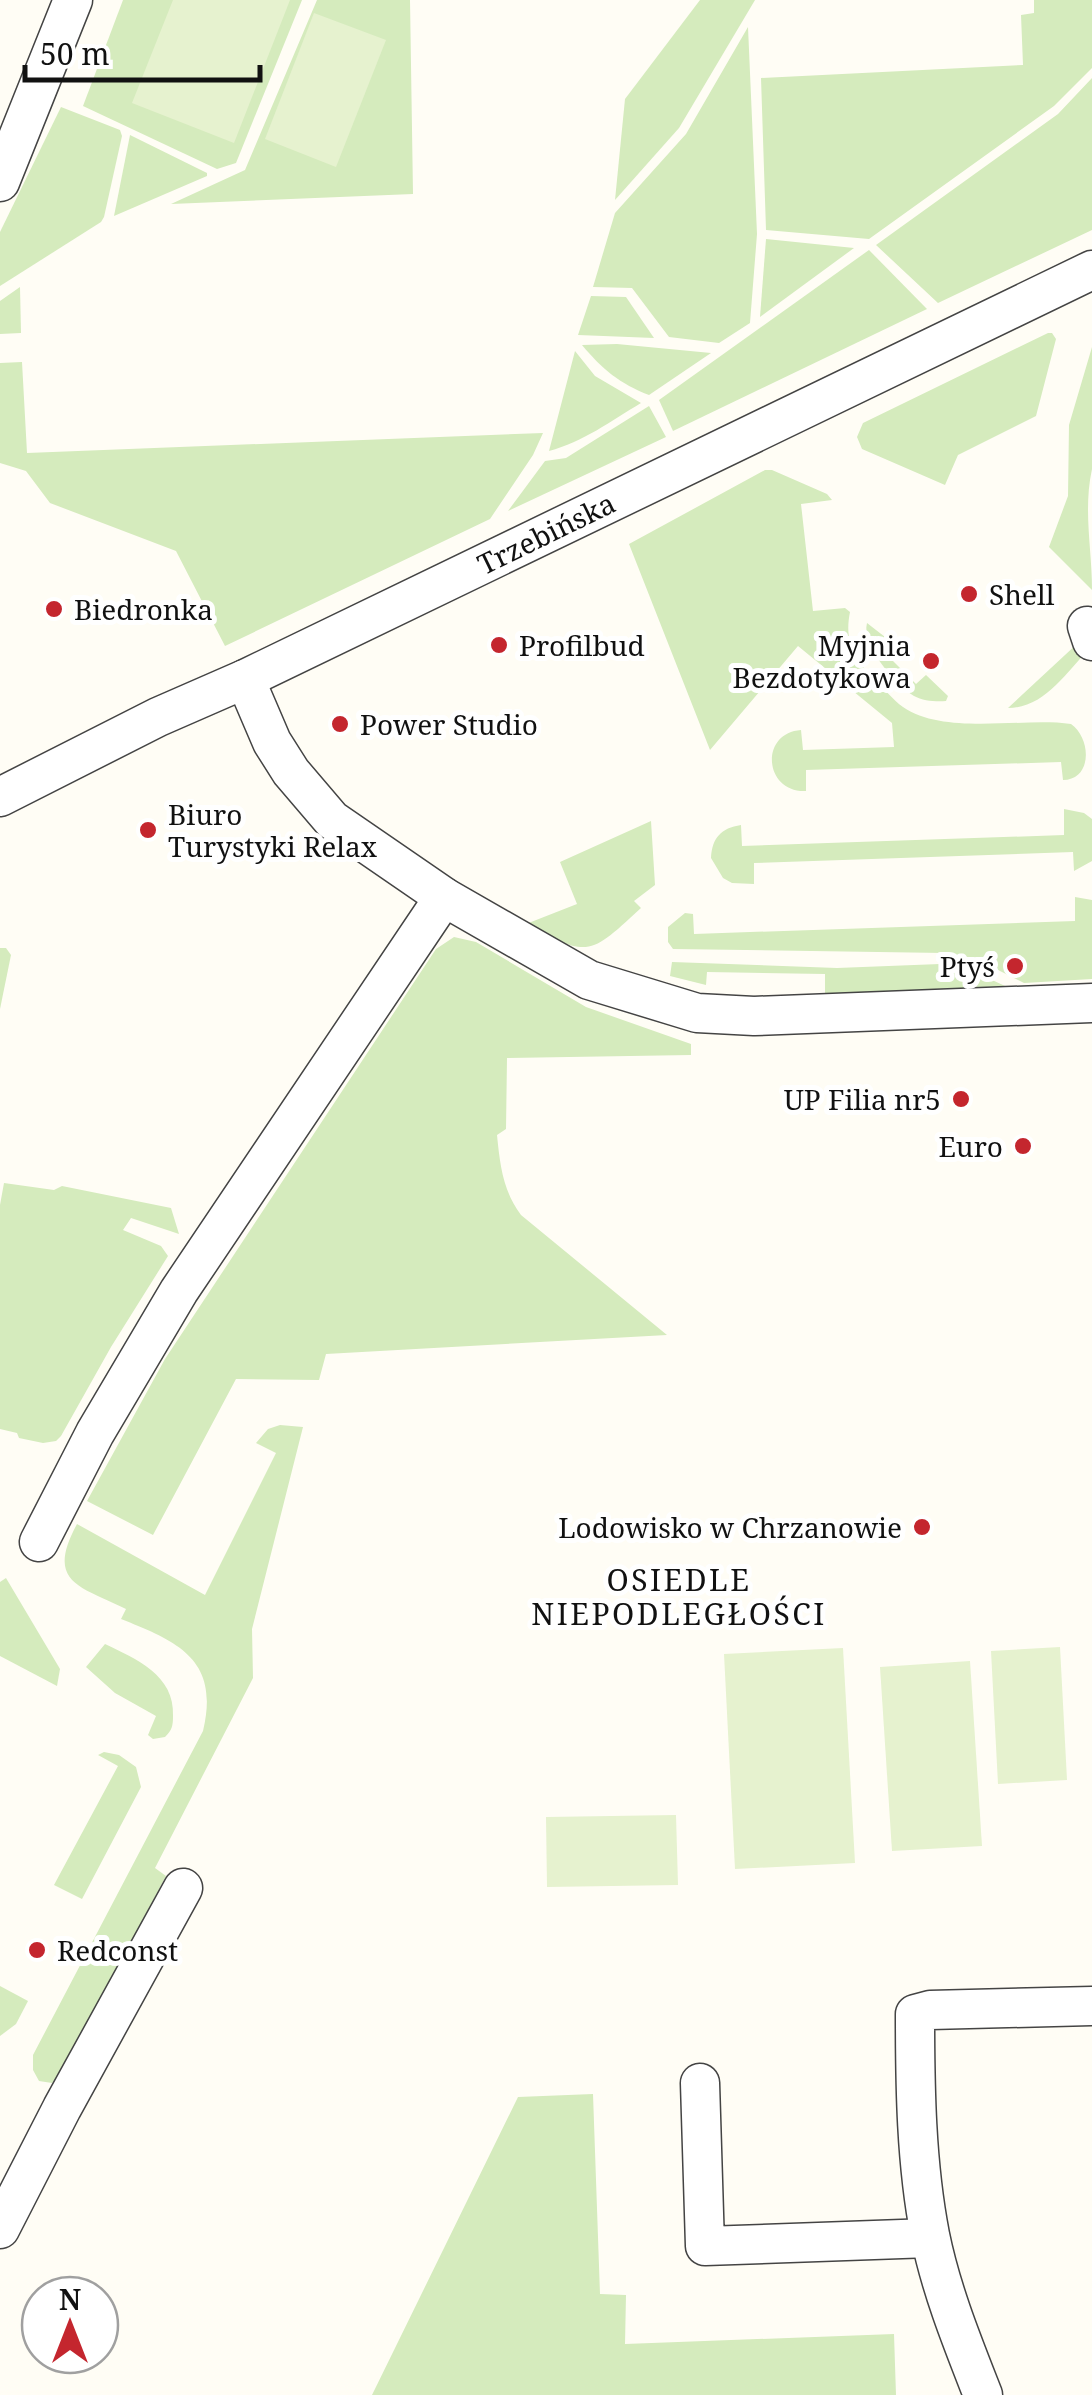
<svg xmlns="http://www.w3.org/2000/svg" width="1092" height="2395" viewBox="0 0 1092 2395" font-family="'Noto Serif',serif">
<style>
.green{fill:#d5ebbd}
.pitch{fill:#e6f2cf}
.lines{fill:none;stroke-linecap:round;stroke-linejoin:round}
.minor-casing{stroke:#444;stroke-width:41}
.minor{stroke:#fff;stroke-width:38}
.poi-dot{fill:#c4262e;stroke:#fff;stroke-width:4}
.labels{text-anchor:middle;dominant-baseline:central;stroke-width:10;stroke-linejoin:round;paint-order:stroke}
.street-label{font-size:28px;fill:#111;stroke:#fff}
.poi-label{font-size:28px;fill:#111;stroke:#fff;text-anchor:start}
.neighbourhood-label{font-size:30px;letter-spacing:2.5px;fill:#111;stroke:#fff}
</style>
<rect width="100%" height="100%" fill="#fffdf5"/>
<g class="green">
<polygon points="123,0 302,0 236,163 217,169 83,106"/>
<polygon points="317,0 410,0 413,194 171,204 245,170"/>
<polygon points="700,0 755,0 679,128 615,200 625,99"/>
<polygon points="1034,0 1092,0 1092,68 1054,106 869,239 766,230 761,78 1023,65 1021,15 1034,13"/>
<polygon points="748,27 757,234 750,323 719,343 669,337 632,288 593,287 615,213 686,134"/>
<polygon points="1092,78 1092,230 938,303 876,245 1058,114"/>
<polygon points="61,107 120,130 122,136 104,217 101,222 0,286 0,232"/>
<polygon points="130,135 207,173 207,176 114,216"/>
<polygon points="766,239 854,248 760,317"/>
<polygon points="869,250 927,309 673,431 659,400"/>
<polygon points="20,287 21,333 0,334 0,301"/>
<polygon points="591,296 626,297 654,338 578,335"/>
<polygon points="1048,333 1052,333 1056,339 1036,416 958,455 945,485 862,449 857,437 863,423"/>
<path d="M617 344 711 353 649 395C620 384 602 369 582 345Z"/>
<path d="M1092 347V469C1083 510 1092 549 1092 590L1049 547 1068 496 1069 425Z"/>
<path d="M575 351 595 376 641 403C611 421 583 442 549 451Z"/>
<polygon points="22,362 27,453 543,433 533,455 490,519 225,646 176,551 50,503 26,471 0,463 0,363"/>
<polygon points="649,406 666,437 508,511 545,461 566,458"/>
<path d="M765 470H772L827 494 832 500 801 504 813 611 845 608 850 612C844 642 854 658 875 680 884 688 893 700 903 707 945 736 1023 717 1071 724 1092 739 1092 780 1063 780L1061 762 806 770V791C764 793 759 733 801 730L803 750 894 747 892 723 798 646 710 750 629 544Z"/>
<path d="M867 623 903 651 893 661 916 684 926 675 948 696 946 701C937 702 923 701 914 696 895 684 861 645 867 623Z"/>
<path d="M1079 642 1088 650C1065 674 1044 708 1008 708Z"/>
<path d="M1064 809 1084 813 1092 819V861L1074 871 1073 852 754 863V884L732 883 723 878 711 858C712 838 721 828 741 825L742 846 1064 835Z"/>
<path d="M651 821 655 885 634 901 641 908C589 956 589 958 526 924L577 904 560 862Z"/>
<polygon points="1075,897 1092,900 1092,979 1024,983 994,968 944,953 673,949 668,942 668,927 685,913 693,914 694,934 1075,921"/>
<path d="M454 937 476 942 586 1007 691 1044V1055L507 1058 506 1129 497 1135C500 1165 503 1191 521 1215L667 1335 326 1354 319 1380 236 1379 153 1535 87 1501 165 1359 436 949Z"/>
<polygon points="0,948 6,948 11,955 0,1009"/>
<polygon points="672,962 837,968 940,964 977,973 1020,993 825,997 825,974 707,972 706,985 670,976"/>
<polygon points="4,1183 54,1190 62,1186 171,1208 179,1234 131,1218 123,1230 161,1246 168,1256 111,1347 61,1436 56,1441 43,1443 19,1438 17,1433 0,1429 0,1205"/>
<path d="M280 1425 303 1427 252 1629 253 1678 155 1868 166 1876 61 2074 52 2083 39 2081 33 2070V2055L203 1731C220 1660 179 1642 121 1619L126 1609C80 1586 45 1583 77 1524L205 1595 276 1453 256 1443 268 1429Z"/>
<polygon points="6,1578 60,1669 57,1686 0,1656 0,1582"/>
<path d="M105 1644C136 1659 175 1675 173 1716 173 1726 172 1730 165 1737L153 1739 148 1735 156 1716 115 1693 86 1667Z"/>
<polygon points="104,1752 119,1755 136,1767 141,1787 82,1899 54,1885 118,1766 98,1755"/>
<polygon points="0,1986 28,2001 16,2024 0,2036"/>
<polygon points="593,2094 600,2294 626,2295 625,2344 894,2334 896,2395 372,2395 518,2097"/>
</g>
<g class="pitch">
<polygon points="173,0 290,0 234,143 132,103"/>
<polygon points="314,13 386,40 336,167 265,139"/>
<polygon points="1060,1647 1067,1780 998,1784 991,1651"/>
<polygon points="843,1648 855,1863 735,1869 724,1654"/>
<polygon points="970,1661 982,1846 892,1851 880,1667"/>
<polygon points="676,1815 678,1885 547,1887 546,1817"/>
</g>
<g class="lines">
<defs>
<g id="minor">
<polyline points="0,182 73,0"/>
<polyline points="1087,626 1092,641"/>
<polyline points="245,679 272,742 291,772 332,820 444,897 589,980 697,1013 754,1016 1092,1003"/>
<polyline points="0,797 158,717 245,679 1092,270"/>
<polyline points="39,1542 95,1433 179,1291 444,897"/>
<polyline points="700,2083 705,2246 930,2238"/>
<polyline points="0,2229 62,2108 183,1888"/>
<path d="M983 2395C963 2344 941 2290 930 2235 916 2163 915 2087 915 2014L930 2010 1092 2006"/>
</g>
</defs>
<use href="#minor" class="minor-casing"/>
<use href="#minor" class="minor"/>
</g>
<g class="poi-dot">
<circle cx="969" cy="594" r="10"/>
<circle cx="54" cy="609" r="10"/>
<circle cx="499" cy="645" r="10"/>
<circle cx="931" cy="661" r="10"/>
<circle cx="340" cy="724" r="10"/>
<circle cx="148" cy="830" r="10"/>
<circle cx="1015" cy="966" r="10"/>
<circle cx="961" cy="1099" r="10"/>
<circle cx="1023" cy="1146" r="10"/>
<circle cx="922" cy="1527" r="10"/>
<circle cx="37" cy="1950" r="10"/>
</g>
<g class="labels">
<g class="street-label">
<text transform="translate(546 533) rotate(-26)">Trzebińska</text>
</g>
<g class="poi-label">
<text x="989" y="594">Shell</text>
<text x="74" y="609">Biedronka</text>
<text x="519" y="645">Profilbud</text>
<text x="911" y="645" text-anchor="end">Myjnia<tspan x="911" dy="32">Bezdotykowa</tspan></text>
<text x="360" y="724">Power Studio</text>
<text x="168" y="814">Biuro<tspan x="168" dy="32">Turystyki Relax</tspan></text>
<text x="995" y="966" text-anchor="end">Ptyś</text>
<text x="941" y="1099" text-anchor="end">UP Filia nr5</text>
<text x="1003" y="1146" text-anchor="end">Euro</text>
<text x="902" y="1527" text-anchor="end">Lodowisko w Chrzanowie</text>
<text x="57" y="1950">Redconst</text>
</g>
<g class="neighbourhood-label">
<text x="679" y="1579">OSIEDLE<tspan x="679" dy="34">NIEPODLEGŁOŚCI</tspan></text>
</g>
</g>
<g transform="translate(70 2325)"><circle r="48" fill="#ffffff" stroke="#a0a0a0" stroke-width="2.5"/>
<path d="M0-8L18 38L0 25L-18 38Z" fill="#c4262e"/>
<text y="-15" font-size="28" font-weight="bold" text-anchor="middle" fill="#111111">N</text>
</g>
<path d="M25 65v15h235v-15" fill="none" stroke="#111111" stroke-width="5"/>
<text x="40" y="65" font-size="30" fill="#111111" stroke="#ffffff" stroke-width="8" paint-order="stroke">50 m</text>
</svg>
